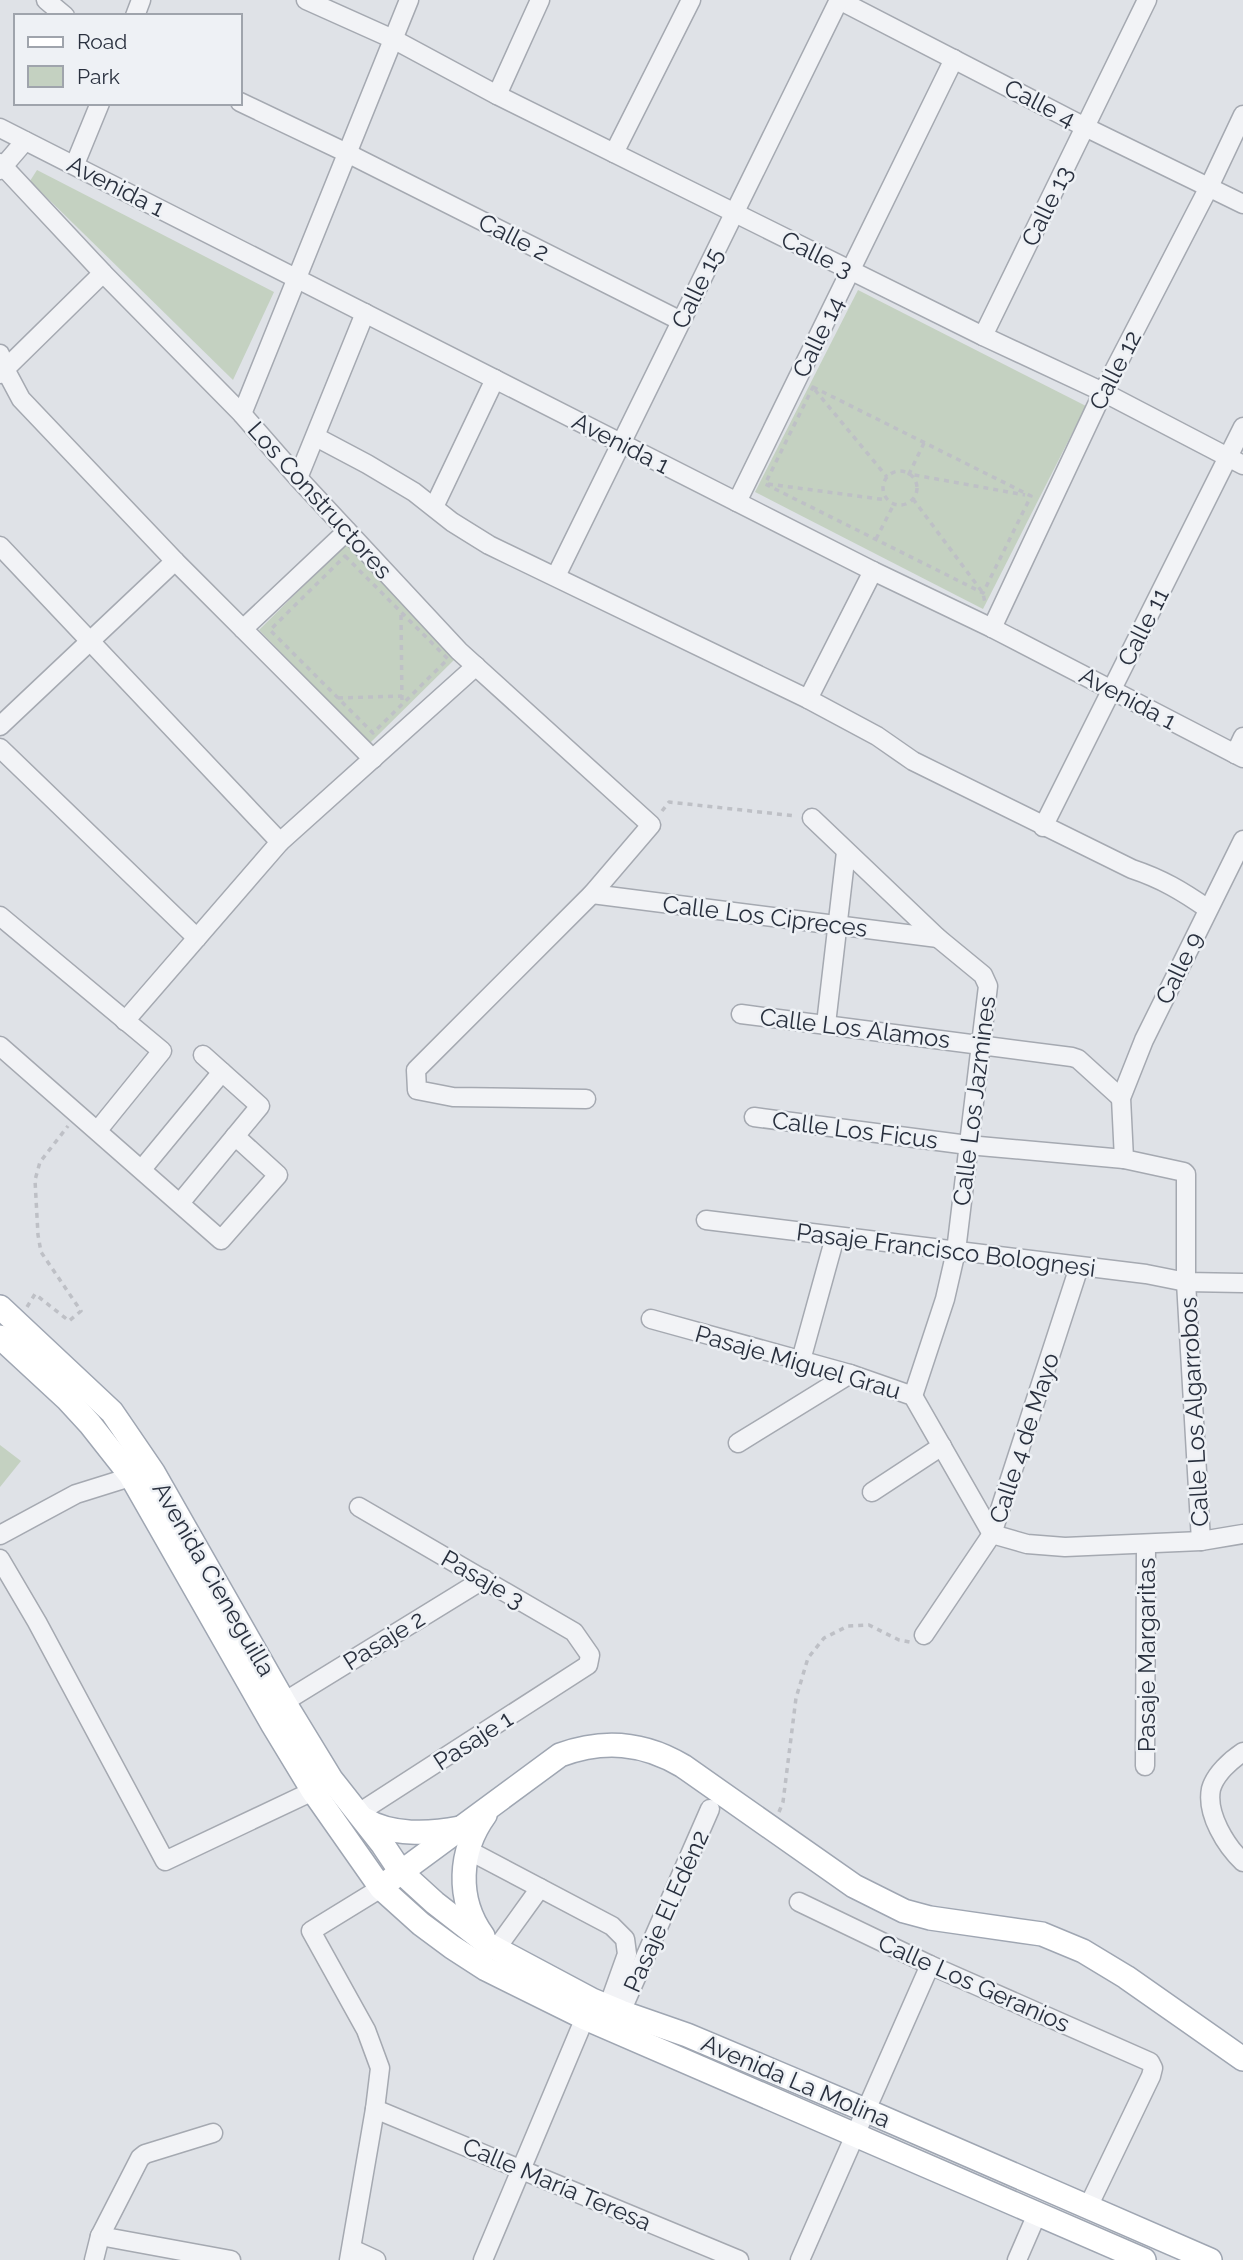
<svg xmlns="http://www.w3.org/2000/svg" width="1243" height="2260" viewBox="0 0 1243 2260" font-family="Raleway,sans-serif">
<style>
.green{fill:#c4d1c1}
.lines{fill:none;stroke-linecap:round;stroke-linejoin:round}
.minor-casing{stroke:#a5a9b1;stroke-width:21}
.major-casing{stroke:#9fa6b2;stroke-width:26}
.path{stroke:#bec0c6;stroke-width:3.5;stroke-dasharray:5 5;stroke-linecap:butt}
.minor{stroke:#f2f3f6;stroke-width:18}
.major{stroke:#fff;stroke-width:23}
.labels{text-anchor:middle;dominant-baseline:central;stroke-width:5;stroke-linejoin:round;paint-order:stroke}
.street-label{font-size:24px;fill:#29303e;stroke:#eef1f5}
</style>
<rect width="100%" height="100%" fill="#dfe2e7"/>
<g class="green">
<polygon points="37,170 274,292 233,380 30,181"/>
<polygon points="858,290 1086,406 983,609 755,492"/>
<polygon points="346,544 457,657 370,743 259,630"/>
<polygon points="0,1445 21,1461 0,1487"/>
</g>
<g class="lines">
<defs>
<g id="minor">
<polyline points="46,0 65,16"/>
<polyline points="306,0 393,39 497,95 983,336 1103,392 1243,465"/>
<polyline points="839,0 1085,127 1243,204"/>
<polyline points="135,16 141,0"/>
<polyline points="497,95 540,0"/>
<polyline points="240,102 347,153 681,321"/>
<polyline points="0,128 873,571 992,628 1243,758"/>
<polyline points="614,153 691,0"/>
<polyline points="0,163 103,273 242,414 298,478 459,651 651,825 592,894 416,1070 417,1090 453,1097 586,1099"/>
<polyline points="75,164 100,103"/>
<polyline points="0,170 25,141"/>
<polyline points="983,336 1147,0"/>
<polyline points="0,354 5,369 21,399 175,561 373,759"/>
<polyline points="0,374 103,273"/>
<polyline points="242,414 409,0"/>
<path d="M316 437 367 464 414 492 452 522 489 545 808 699 877 736 913 761 1132 869C1162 879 1182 891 1208 909"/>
<polyline points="298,478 365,313"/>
<polyline points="737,502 954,59"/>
<polyline points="434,507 495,379"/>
<polyline points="0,546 280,842"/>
<polyline points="556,576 839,0"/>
<polyline points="992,628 1103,392 1209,187 1243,115"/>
<polyline points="243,629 347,531"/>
<polyline points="808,699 873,571"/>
<polyline points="0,726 175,561"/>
<polyline points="0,748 197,938"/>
<polyline points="1235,754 1243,737"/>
<polyline points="812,818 938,938 983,975 988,986 956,1251 945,1299 913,1396"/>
<polyline points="1043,827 1243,427"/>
<polyline points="592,894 938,938"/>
<polyline points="0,916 162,1051 98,1130"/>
<polyline points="741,1014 1072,1057 1078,1059 1121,1098"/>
<polyline points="125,1021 280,842 476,666"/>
<polyline points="826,1024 846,852"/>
<polyline points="0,1046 221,1240 278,1175 235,1136"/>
<polyline points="754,1117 968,1145 1124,1159"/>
<polyline points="142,1169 222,1072"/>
<polyline points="180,1203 260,1106 203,1055"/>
<polyline points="706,1220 1146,1274 1186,1282 1243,1283"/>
<polyline points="651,1319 850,1374 913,1396 992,1534 1027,1544 1065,1547 1201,1541 1243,1534"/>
<polyline points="801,1360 835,1237"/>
<polyline points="738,1443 850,1374"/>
<polyline points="872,1492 942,1446"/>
<polyline points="0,1535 76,1494 140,1474"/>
<polyline points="1201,1541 1186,1282 1186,1174 1184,1172 1124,1159 1121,1098 1144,1040 1243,840"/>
<polyline points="0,1559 37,1622 165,1861 313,1791"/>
<polyline points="924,1635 992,1534 1079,1267"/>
<polyline points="284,1702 484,1579"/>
<path d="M1243 1752C1231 1760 1215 1774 1211 1789 1206 1814 1226 1846 1243 1862"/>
<polyline points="1145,1766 1146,1544"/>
<polyline points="357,1814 588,1665 590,1655 574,1632 359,1507"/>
<polyline points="468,1850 612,1926 625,1939 627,1954 608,2007"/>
<polyline points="799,1902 930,1965 1150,2062 1153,2068 1151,2076 1088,2207"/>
<polyline points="496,1949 540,1888"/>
<polyline points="621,2012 710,1809"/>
<polyline points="375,2109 739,2260"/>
<polyline points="213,2133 145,2154 140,2158 100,2236 231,2260"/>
<polyline points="352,2249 376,2260"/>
<polyline points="94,2260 100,2236"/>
<polyline points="349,2260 375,2109 380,2068 366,2030 311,1931 381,1888"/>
<polyline points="483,2260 589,2008"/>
<polyline points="800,2260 930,1965"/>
<polyline points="1017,2260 1037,2214"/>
</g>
<g id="major">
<polyline points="0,1307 112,1412 153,1472 284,1702 331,1779 383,1845 401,1872 435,1903 489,1945 592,2000 621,2012 687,2035 865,2110 1210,2260"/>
<polyline points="0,1337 67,1399 90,1424 131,1476 273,1725 313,1791 381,1888 421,1924 452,1947 486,1969 585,2018 1144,2260"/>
<path d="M364 1819C391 1836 430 1834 460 1828"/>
<path d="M389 1881 560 1755C603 1739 643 1742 683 1766L854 1886 904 1911 930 1918 1042 1934 1083 1951 1126 1977 1243 2059"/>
<path d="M483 1936C456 1899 459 1851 485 1815"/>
</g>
</defs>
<use href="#minor" class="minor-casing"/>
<use href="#major" class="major-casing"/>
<g class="path">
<polygon points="813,387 1031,496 983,593 765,484"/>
<polyline points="815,390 887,477"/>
<polyline points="924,443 909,474 1025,495"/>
<circle cx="900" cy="488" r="17"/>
<polyline points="768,484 887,500"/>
<polyline points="913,499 983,593 985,603"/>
<polyline points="876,539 894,504"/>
<polygon points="345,556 448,659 373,733 270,630"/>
<polyline points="401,615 402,704"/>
<polyline points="338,698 402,696"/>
<polyline points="662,811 669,802 796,816"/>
<polyline points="27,1307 35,1294 69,1321 81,1311 41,1252 38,1235 35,1180 40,1162 68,1126"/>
<polyline points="779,1812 783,1802 796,1698 808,1658 824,1638 848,1626 869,1625 899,1640 910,1642"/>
</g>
<use href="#minor" class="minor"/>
<use href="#major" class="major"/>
</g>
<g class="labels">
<g class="street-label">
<text transform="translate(1040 103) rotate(27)">Calle 4</text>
<text transform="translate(116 186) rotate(27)">Avenida 1</text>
<text transform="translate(1047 206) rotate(-64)">Calle 13</text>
<text transform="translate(514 237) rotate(27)">Calle 2</text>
<text transform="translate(817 254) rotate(26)">Calle 3</text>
<text transform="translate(697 288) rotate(-64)">Calle 15</text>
<text transform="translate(818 337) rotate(-64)">Calle 14</text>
<text transform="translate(1115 370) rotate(-63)">Calle 12</text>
<text transform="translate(621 443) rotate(27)">Avenida 1</text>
<text transform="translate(320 500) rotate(48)">Los Constructores</text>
<text transform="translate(1143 627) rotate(-63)">Calle 11</text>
<text transform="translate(1128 698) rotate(28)">Avenida 1</text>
<text transform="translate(765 916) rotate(7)">Calle Los Cipreces</text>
<text transform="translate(1179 968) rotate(-64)">Calle 9</text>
<text transform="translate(855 1028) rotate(7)">Calle Los Alamos</text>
<text transform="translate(974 1101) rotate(-83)">Calle Los Jazmines</text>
<text transform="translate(855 1130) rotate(7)">Calle Los Ficus</text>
<text transform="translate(946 1250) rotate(7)">Pasaje Francisco Bolognesi</text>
<text transform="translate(798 1362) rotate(16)">Pasaje Miguel Grau</text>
<text transform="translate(1194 1412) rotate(-93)">Calle Los Algarrobos</text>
<text transform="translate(1024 1438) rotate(-72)">Calle 4 de Mayo</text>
<text transform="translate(214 1579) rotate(60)">Avenida Cieneguilla</text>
<text transform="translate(483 1579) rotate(30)">Pasaje 3</text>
<text transform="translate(384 1640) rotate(-32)">Pasaje 2</text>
<text transform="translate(1146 1655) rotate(-90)">Pasaje Margaritas</text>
<text transform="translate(473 1740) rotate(-33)">Pasaje 1</text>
<text transform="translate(666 1911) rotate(-66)">Pasaje El Edén2</text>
<text transform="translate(974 1983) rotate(24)">Calle Los Geranios</text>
<text transform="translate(796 2081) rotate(23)">Avenida La Molina</text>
<text transform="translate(557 2184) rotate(23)">Calle María Teresa</text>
</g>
</g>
<rect x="14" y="14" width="228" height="91" fill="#eef1f5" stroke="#9fa4ac" stroke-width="2"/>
<rect x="28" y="37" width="35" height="10" fill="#ffffff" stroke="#9fa4ac" stroke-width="2"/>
<text x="77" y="49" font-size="21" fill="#29303e">Road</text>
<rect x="28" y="66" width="35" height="21" fill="#c4d1c1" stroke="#9fa4ac" stroke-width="2"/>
<text x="77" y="84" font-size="21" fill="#29303e">Park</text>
</svg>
